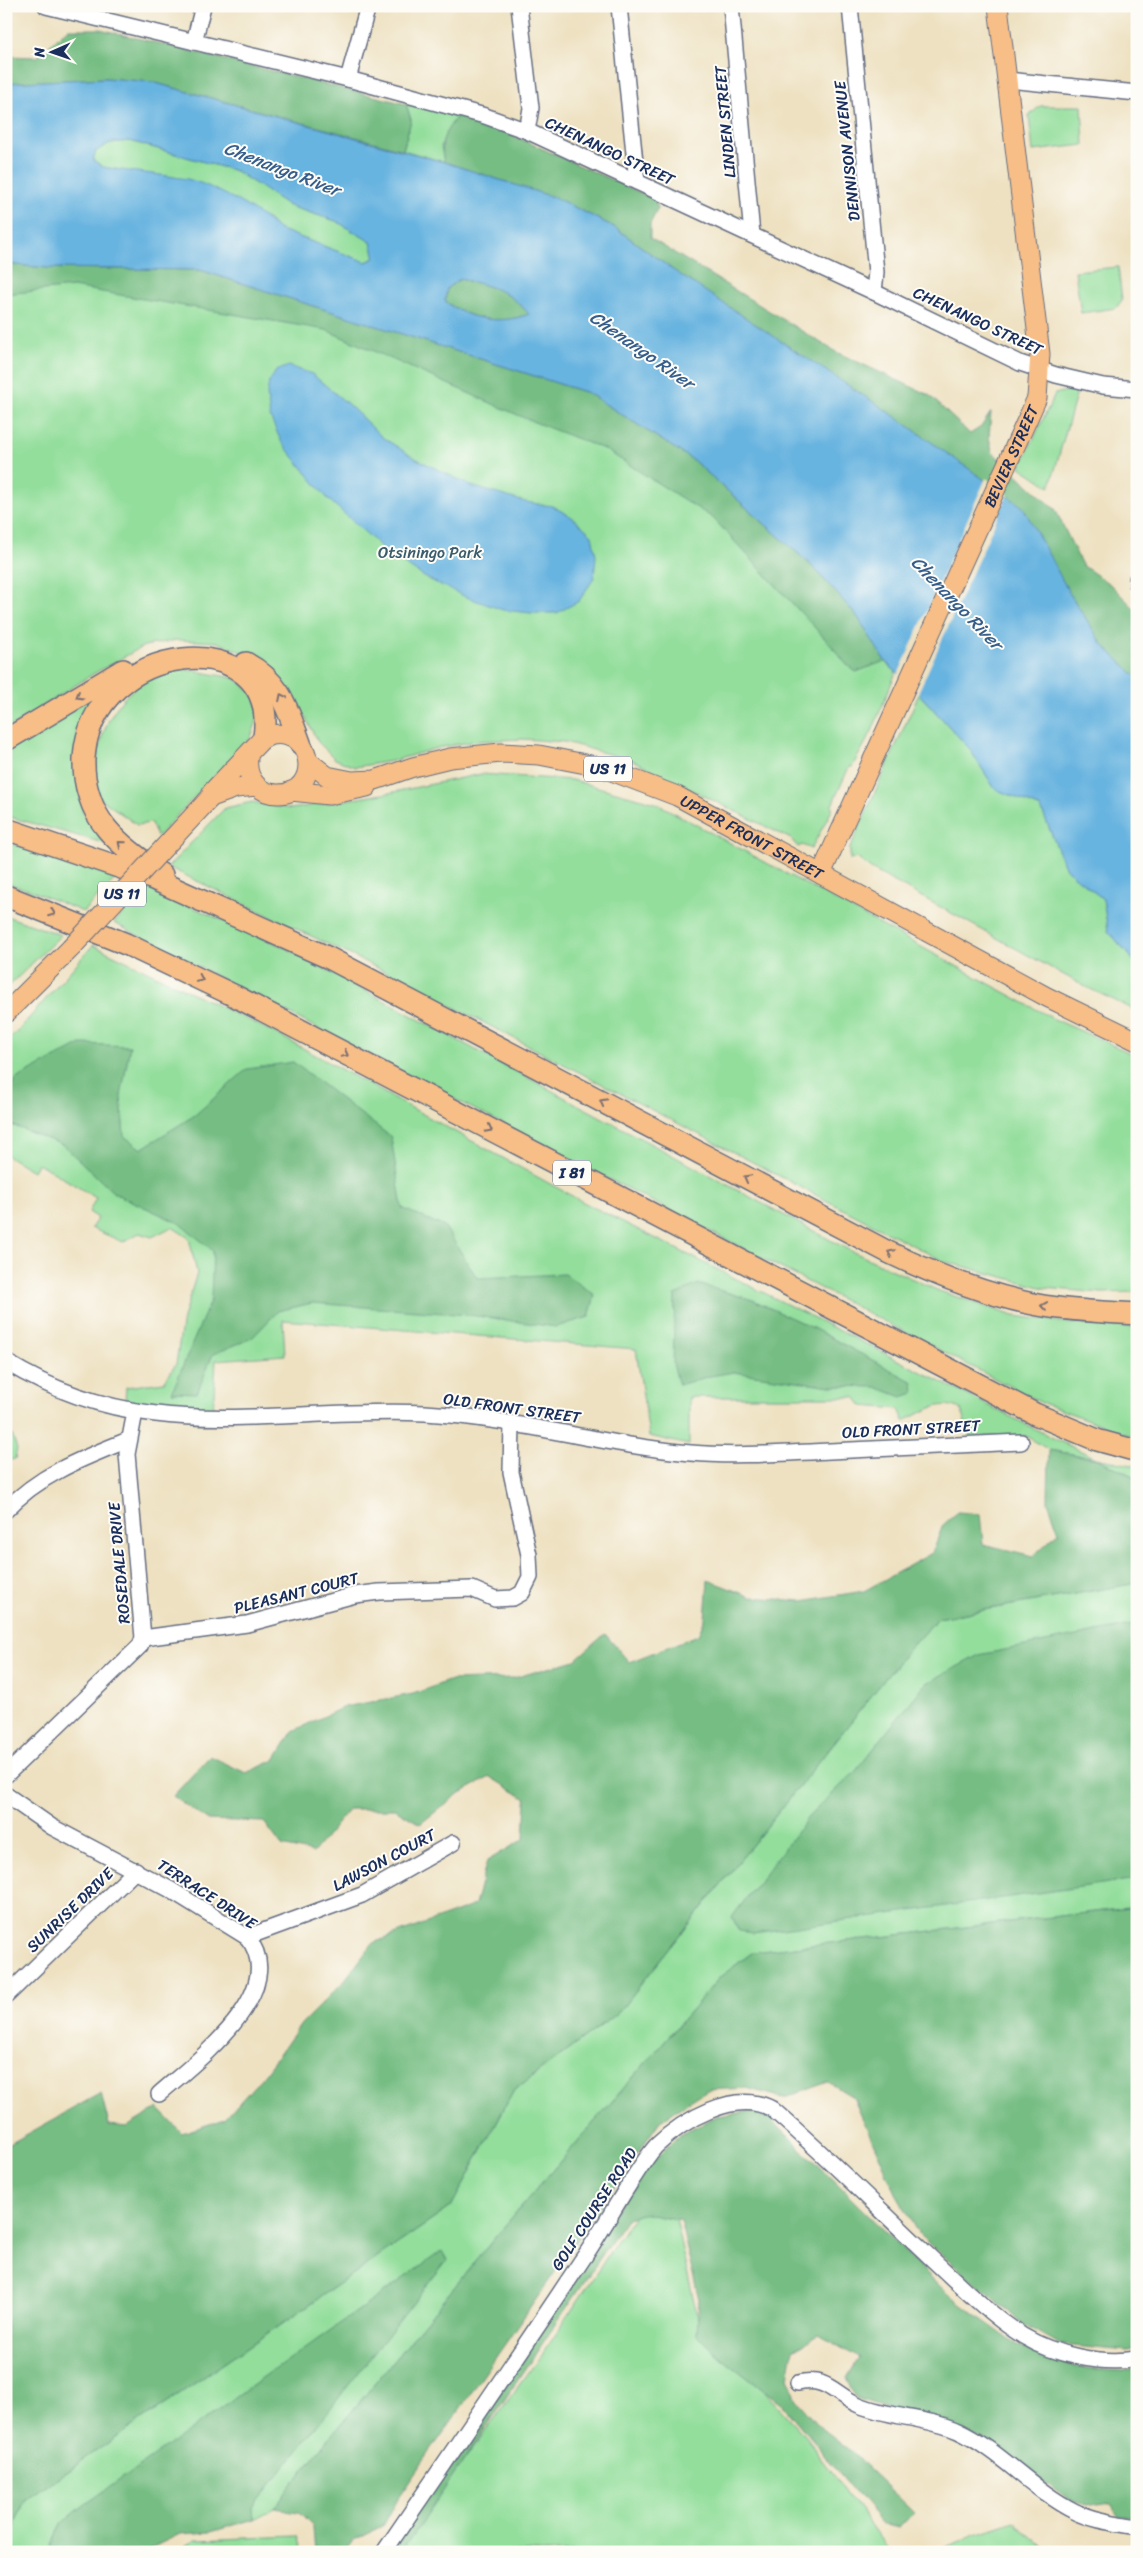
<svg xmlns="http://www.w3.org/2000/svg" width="1143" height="2558" viewBox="0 0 1143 2558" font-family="Sriracha,sans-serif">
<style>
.green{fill:#93de9b;stroke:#57867c}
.forest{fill:#76bd83;stroke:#487670}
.water{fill:#67b4e0;stroke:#41729f;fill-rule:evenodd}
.pier{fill:#eee1c1}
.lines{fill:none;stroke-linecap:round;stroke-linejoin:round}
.minor-casing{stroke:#656d81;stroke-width:18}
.major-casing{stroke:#656d81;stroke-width:21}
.highway-casing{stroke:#656d81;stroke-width:24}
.minor{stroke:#fff;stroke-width:15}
.major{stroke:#f7be87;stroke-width:19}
.highway{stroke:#f7be87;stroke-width:21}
.major-bridge-casing{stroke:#656d81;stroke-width:21;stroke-linecap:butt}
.major-bridge{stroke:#f7be87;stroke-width:19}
.oneway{stroke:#7e6f70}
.labels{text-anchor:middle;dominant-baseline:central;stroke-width:4;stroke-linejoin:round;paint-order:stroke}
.shield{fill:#fdfcf7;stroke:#5f6c8c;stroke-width:1}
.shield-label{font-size:15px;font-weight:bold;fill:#1b2f5e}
.street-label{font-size:16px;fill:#1b2f5e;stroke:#fdfcf7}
.park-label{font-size:16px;fill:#395b6d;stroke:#fdfcf7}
.water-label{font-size:18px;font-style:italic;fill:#365e8c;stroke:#fdfcf7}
</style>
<rect width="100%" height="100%" fill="#fdfcf7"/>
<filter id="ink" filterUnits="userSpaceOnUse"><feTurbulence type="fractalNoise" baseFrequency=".02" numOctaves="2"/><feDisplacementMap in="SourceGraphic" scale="10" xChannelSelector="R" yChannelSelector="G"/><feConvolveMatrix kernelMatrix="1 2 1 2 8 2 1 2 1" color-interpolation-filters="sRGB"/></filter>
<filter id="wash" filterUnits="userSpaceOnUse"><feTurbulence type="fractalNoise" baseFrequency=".0096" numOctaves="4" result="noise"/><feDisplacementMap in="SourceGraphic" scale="20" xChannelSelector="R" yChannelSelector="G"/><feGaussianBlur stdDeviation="1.12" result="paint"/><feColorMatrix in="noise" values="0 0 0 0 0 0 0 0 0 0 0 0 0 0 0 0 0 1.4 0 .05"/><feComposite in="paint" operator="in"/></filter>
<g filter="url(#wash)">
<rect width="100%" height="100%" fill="#eee1c1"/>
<g class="green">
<polygon points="406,104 458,115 441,146 444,162 403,150 411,120"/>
<polygon points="1040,106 1082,106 1084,145 1033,151 1029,116"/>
<polygon points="130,141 236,171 289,206 336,221 371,242 375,258 366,262 278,229 268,219 126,171 103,167 93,160 96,151 110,143"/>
<polygon points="6,264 200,270 588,393 896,672 872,731 852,767 849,767 832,805 832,810 811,849 802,845 798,847 791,839 634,761 565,742 523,739 476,741 437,748 392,761 355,767 335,759 318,742 299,705 251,656 217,642 177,640 144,646 93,674 6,730"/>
<polygon points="1118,267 1122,300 1116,308 1081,313 1075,271"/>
<polygon points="1070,390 1077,392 1050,487 1020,467 1055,394"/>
<path d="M189 670 234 678 255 694 259 715 251 737 157 837 151 823 137 825 97 796C91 754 105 709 140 684 144 680 150 675 155 672 164 669 179 670 189 670Z"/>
<polygon points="106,689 76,766 83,813 107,844 6,816 6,748"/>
<polygon points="919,694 969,748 995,789 1041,808 1066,869 1103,899 1108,931 1137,964 1137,1011 1086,987 871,869 857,858 850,860 850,848"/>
<polygon points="481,774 572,780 656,803 1054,1019 1137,1056 1137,1292 1102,1293 1044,1288 943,1261 390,974 168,867 225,808 252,802 291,809 389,793"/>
<polygon points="6,842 119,875 83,912 32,891 6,883"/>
<polygon points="148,888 282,946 849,1250 939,1291 1014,1316 1094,1326 1137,1327 1137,1438 1040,1402 114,923"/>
<polygon points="6,916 61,935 6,989"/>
<path d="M93 945 277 1034 583 1202 1055 1439 1096 1458 1137 1466V1478L1096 1458 1049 1450 1026 1436 969 1437 961 1409C939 1399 924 1412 904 1421L899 1409 862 1406 855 1397H689V1445L649 1436 636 1349 283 1320 285 1355 216 1360 213 1412 125 1400 126 1387 164 1382 176 1364 183 1318 197 1273 189 1238 172 1227 152 1237 139 1233 123 1242 91 1228 98 1218 89 1212 96 1198 38 1163 33 1171 6 1155V1040L17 1032Z"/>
<polygon points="6,1418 17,1449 15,1459 6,1461"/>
<polygon points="1137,1583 1137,1907 753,1952 720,1977 507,2223 292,2484 275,2508 254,2519 253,2507 62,2523 47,2552 7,2552 8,2542 25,2500 451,2207 514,2090 618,2013 908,1650 938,1618"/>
<polygon points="642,2204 674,2215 698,2319 805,2436 890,2552 397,2552 550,2343"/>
<polygon points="1015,2521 1047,2552 935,2552 973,2535"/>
<polygon points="297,2536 302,2552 175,2552 196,2540"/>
</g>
<g class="forest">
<polygon points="68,29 100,29 406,104 411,120 403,150 152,82 106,78 6,83 6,56 37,57"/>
<path d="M458 115 503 131 654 199 658 208 650 224V238L836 352 929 395 970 434 981 427 991 412 989 437 992 452 1055 509 1082 565 1111 585 1137 611V677L1103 645 1070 594 673 270 614 227 556 198 444 162C439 140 445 132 458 115Z"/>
<polygon points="6,264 48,268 200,270 588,393 693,460 811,565 857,616 885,661 856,672 847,665 829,643 713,518 604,449 529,420 326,330 73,287 6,294"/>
<path d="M460 279C491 286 508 289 529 314 501 325 468 320 445 301L447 288Z"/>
<polygon points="81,1044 130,1046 121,1096 124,1136 141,1149 195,1115 247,1069 293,1062 391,1137 402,1208 445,1227 477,1278 565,1274 595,1295 589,1317 556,1327 469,1315 312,1303 278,1311 252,1338 213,1354 197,1393 172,1392 211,1299 213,1251 181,1224 114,1193 63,1145 6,1123 6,1097 16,1079"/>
<polygon points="698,1284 753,1300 813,1328 913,1382 914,1393 902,1397 876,1387 831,1386 734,1372 710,1376 679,1385 673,1364 675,1295"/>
<polygon points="1049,1450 1098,1459 1137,1478 1137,1583 938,1618 908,1650 618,2013 514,2090 451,2207 25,2500 8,2542 6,2552 6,2146 101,2093 109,2125 127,2127 158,2108 182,2133 225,2119 263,2076 302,2023 344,1981 373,1943 475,1905 487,1861 524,1839 526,1799 490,1777 457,1795 420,1824 395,1809 349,1809 313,1853 282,1846 264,1822 207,1820 173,1796 210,1756 246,1773 275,1760 293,1731 344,1707 413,1694 451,1680 514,1678 575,1660 605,1634 629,1662 698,1635 705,1619 708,1580 751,1597 802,1601 864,1591 932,1553 943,1525 958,1512 980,1514 983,1544 1033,1556 1059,1532 1048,1502"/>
<polygon points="1137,1624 1137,1879 754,1933 739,1931 732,1917 809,1816 855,1772 925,1684 979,1655"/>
<polygon points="1137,1907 1137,2348 1128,2351 1061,2345 1019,2321 919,2234 896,2194 853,2097 828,2082 784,2098 746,2088 707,2090 660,2121 398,2498 383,2526 354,2540 344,2552 315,2552 313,2527 298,2512 275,2508 292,2484 507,2223 720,1977 753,1952"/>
<polygon points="753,2111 768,2116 952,2298 1017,2345 1082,2369 1124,2371 1137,2367 1137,2517 1119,2517 1110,2504 1097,2506 1070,2500 983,2439 856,2398 847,2378 859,2358 819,2335 793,2350 788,2378 798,2402 822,2429 850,2451 914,2512 899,2528 882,2524 783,2405 715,2353 697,2335 699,2299 680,2220 647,2213 627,2218 402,2552 387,2552 640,2175 680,2134 717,2116"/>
<polygon points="442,2251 447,2260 253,2507 254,2519 211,2532 180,2534 143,2552 47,2552 62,2523 83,2506"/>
</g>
<g class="water">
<path d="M106 78 152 82 444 162 556 198 614 227 673 270 890 413 1023 507 1070 594 1103 645 1137 677V964L1108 931 1103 899 1066 869 1041 808 995 789 969 748 919 694 885 661 857 616 811 565 693 460 588 393 200 270 48 268 6 264V83ZM130 141 236 171 289 206 336 221 371 242 375 258 366 262 278 229C261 212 211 184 187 179 159 174 131 172 103 167L93 160 96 151 110 143ZM460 279C491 286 508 290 529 314 501 325 467 320 445 301L447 288Z"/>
<polygon points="289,366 312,374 350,406 382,437 413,457 471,486 525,502 552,506 572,517 592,535 596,555 594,578 579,601 557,613 531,613 503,610 466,597 426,578 389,554 328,499 282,443 270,417 267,394 269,382 276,371"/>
</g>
<polygon class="pier" points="986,478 1008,494 917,695 897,677"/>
</g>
<g filter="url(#ink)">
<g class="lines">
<defs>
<g id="minor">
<polyline points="46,6 348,79 485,116 527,131 637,182 874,292 1020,363 1056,375 1103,386 1137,389"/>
<polyline points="519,6 531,108 527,131"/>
<polyline points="619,6 637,182"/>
<polyline points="731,6 752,235"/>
<polyline points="850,6 871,221 876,272 874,292"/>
<polyline points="194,42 203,6"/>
<polyline points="348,79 368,6"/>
<polyline points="1007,80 1137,93"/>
<polyline points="1137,579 1137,584"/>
<path d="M6 1362C147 1449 273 1406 425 1413 515 1418 601 1445 691 1453 737 1457 784 1453 830 1451 894 1448 958 1445 1021 1442"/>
<path d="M6 1510C40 1474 83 1458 128 1440"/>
<polyline points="143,1638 247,1624 355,1595 379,1592 472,1589 495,1599 513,1598 522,1593 530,1577 529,1555 511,1472 512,1423"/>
<polyline points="6,1775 140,1646 143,1638 127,1454 135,1412"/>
<path d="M6 1795 52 1827 171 1890 247 1937C292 1991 194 2063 159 2094"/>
<polyline points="247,1937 362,1895 453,1843"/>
<polyline points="6,1996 136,1870"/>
<path d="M798 2383C827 2376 835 2395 859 2405 891 2418 927 2417 958 2431 1001 2451 1032 2490 1074 2511 1094 2521 1116 2523 1137 2527"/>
<path d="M384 2552C450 2455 517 2358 582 2260 600 2234 615 2206 632 2180 640 2168 647 2156 656 2146 683 2120 735 2089 772 2109 827 2156 878 2208 930 2257 960 2285 989 2314 1023 2336 1055 2355 1100 2365 1137 2359"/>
</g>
<g id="major">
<path id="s1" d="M308 761 327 776 352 781 375 780 413 767 450 758 501 753 539 755 601 767 677 796 1047 997 1137 1041"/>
<polyline points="291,791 329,795 367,787"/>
<polyline points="211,797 236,788 257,786"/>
<path d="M171 840 211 797 212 792 264 737C315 720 324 794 278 794 270 794 262 791 257 786 248 777 246 765 249 753"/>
<path id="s2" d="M821 874 1037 398 1040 354 998 6"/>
<polyline points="6,1013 71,948"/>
</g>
<g id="highway">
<path d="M246 663C281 682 287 708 300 743"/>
<polyline points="6,740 123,670"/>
<path d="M6 829 151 878 329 958 888 1252C936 1275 985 1295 1038 1305 1071 1311 1104 1312 1137 1314"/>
<path d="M162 875C143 861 122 847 107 829 91 810 83 783 84 758 91 639 281 620 264 737"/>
<polyline points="6,896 126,944 235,996 1035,1414 1097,1440 1137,1451"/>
</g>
</defs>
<use href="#minor" class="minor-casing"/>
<use href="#major" class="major-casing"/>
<use href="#highway" class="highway-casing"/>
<use href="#minor" class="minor"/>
<use href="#major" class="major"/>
<use href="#highway" class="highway"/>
<defs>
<polyline id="major-bridge" points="71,948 171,840"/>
</defs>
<use href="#major-bridge" class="major-bridge-casing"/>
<use href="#major-bridge" class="major-bridge"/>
</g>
<defs><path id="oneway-chevron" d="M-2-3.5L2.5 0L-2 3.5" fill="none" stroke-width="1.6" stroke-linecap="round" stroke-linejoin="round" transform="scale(1.25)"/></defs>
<g class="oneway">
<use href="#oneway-chevron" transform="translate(79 696) rotate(149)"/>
<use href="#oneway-chevron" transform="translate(282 697) rotate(-116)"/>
<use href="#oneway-chevron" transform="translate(121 844) rotate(-140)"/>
<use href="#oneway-chevron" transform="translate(52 913) rotate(21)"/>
<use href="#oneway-chevron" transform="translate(200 979) rotate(26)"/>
<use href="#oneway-chevron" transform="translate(345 1054) rotate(28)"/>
<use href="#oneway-chevron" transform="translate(603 1102) rotate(-152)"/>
<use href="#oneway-chevron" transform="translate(489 1129) rotate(28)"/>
<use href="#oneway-chevron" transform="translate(747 1178) rotate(-152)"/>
<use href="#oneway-chevron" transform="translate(891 1253) rotate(-154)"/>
<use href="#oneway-chevron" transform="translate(1044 1306) rotate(-172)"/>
</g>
</g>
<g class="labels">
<g class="shield">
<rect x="584" y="756.5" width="48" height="25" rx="4"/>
<rect x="98" y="881.5" width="48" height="25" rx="4"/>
<rect x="553" y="1160.5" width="38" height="25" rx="4"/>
</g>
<g class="shield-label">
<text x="608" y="769">US 11</text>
<text x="122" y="894">US 11</text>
<text x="572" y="1173">I 81</text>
</g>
<g class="street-label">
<text transform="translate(725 122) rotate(-95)">LINDEN STREET</text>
<text transform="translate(610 151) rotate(25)">CHENANGO STREET</text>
<text transform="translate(847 151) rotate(-96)">DENNISON AVENUE</text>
<text transform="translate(978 321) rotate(25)">CHENANGO STREET</text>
<text stroke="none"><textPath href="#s2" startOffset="459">BEVIER STREET</textPath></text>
<text stroke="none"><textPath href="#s1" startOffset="470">UPPER FRONT STREET</textPath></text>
<text transform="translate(512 1408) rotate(8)">OLD FRONT STREET</text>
<text transform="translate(911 1429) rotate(-3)">OLD FRONT STREET</text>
<text transform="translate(119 1563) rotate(-95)">ROSEDALE DRIVE</text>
<text transform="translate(296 1593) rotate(-14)">PLEASANT COURT</text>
<text transform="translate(384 1860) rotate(-28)">LAWSON COURT</text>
<text transform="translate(207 1894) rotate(33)">TERRACE DRIVE</text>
<text transform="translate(70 1910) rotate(-44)">SUNRISE DRIVE</text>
<text transform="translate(594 2209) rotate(-57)">GOLF COURSE ROAD</text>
</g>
<g class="park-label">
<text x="430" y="552">Otsiningo Park</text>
</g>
<g class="water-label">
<text transform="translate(282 169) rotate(21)">Chenango River</text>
<text transform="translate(642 350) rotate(35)">Chenango River</text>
<text transform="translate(957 603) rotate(46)">Chenango River</text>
</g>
</g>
<rect width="1143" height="2558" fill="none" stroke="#fdfcf7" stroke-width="25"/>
<g transform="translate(52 52) rotate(268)" stroke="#fdfcf7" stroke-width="4" paint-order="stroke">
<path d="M0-4L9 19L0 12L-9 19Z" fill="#1b2f5e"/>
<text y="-8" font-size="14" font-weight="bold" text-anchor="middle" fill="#1b2f5e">N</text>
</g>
</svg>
